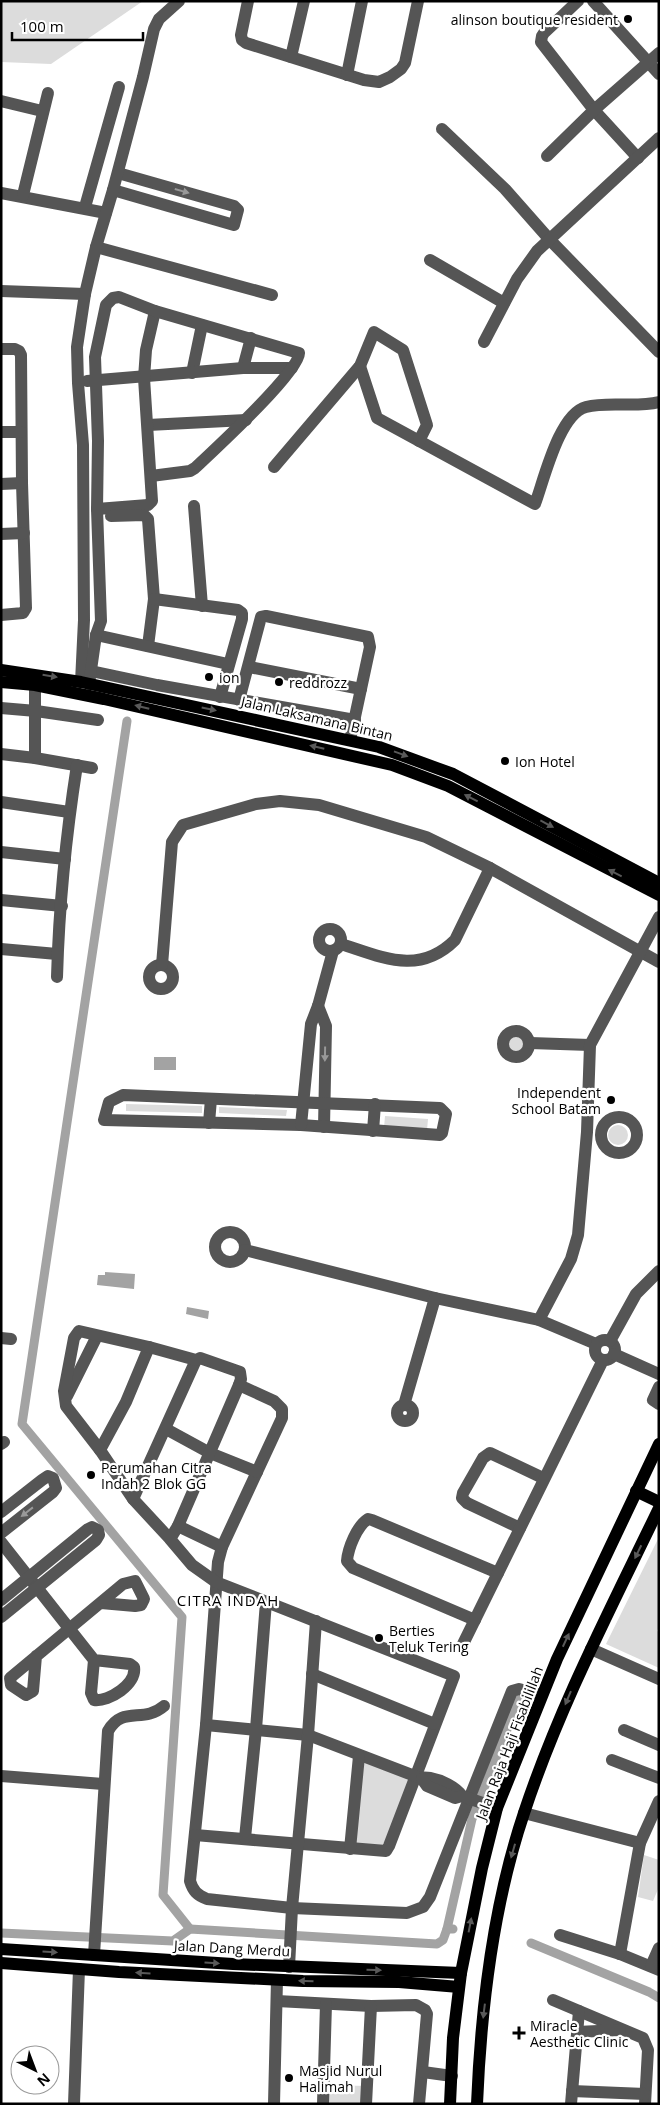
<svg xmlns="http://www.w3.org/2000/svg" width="660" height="2105" viewBox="0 0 660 2105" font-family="'Open Sans',sans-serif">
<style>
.green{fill:#dcdcdc}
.water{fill:#a3a3a3}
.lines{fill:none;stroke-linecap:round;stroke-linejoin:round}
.canal{stroke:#a3a3a3;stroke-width:9}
.minor{stroke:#555;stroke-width:12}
.major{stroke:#000;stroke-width:12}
.oneway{fill:#999}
.oneway2{fill:#595959}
.poi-dot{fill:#000;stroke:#fff;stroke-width:2}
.labels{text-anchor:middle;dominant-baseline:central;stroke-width:4.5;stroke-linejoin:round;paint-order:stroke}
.poi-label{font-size:14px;fill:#000;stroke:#fff;text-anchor:start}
.street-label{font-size:14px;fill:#000;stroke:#fff}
.neighbourhood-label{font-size:15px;letter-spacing:1px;fill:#000;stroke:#fff}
</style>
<rect width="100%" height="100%" fill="#fff"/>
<g class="green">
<polygon points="1,1 143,1 51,64 1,62"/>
<circle cx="516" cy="1043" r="10"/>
<polygon points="126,1104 202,1106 202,1113 126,1111"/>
<polygon points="219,1107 287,1110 286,1116 219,1113"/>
<polygon points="385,1116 428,1119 427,1130 384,1128"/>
<circle cx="618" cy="1135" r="10"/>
<polygon points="659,1537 659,1627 657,1631 659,1632 659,1668 606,1644"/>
<polygon points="362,1754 416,1776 388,1846 351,1849"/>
<polygon points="644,1855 659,1860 659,1887 653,1901 638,1897"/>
<polygon points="324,2085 367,2086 366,2104 323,2104"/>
</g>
<g class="water">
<rect x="154" y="1057" width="22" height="13"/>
<polygon points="105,1272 135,1274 134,1289 97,1285 98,1275 105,1275"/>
<polygon points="187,1307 209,1311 208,1319 186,1314"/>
</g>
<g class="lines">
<g class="canal">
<polyline points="127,721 22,1424 182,1617 163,1895 190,1929"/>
<polyline points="453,1929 447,1929 472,1819 519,1699"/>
<polyline points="1,1933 173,1941 190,1929 437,1944 443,1940 447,1929"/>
<polyline points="531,1943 649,1992 659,1998"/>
</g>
<g class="minor">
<polyline points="248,1 241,35 242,40 246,43 364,80 379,82 390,77 401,69 405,63 418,1"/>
<polyline points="578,1 544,33 542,36 541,42 594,110 638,158"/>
<polyline points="593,1 659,74"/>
<polyline points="291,57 304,1"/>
<polyline points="347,75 362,1"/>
<polyline points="1,101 42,111"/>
<polyline points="442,129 505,189 550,240 659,352"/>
<polyline points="547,156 594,110 659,53"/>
<polyline points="113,190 234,225 238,210 234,206 118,173"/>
<polyline points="1,193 106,213"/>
<polyline points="23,195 48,93"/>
<polyline points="85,207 119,87"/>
<polyline points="96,247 272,295"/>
<polyline points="430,260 504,303"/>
<polyline points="1,291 85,294"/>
<polyline points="484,342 517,279 537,251 659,138"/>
<polyline points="1,349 15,349 19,351 21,355 22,483 26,608 23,613 1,615"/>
<path d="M360 366 377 418 535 504C544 480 559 414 586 407 609 401 635 408 659 402"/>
<polyline points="243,368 251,338"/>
<polyline points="192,373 202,325"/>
<polyline points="87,381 243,368 292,368"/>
<polyline points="148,425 246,420"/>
<polyline points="1,432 21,432"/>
<polyline points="274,467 360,366 374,332 403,350 427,425 419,441"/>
<polyline points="1,484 22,483"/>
<polyline points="194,506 202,606"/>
<polyline points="97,509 148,505 152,501 144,378 146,350 155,311"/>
<polyline points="111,516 144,515 148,519 154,599 148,646"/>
<polyline points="1,534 24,533"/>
<polyline points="154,599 238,610 242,613 242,619 220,697"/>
<polyline points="96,635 228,664"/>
<polyline points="249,667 361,689"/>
<polyline points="91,671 157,685 355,720"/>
<polyline points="81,682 84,620 83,445 78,383 77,347 85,294 96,247 113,190 143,77 154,29 159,19 179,1"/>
<path d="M89 684 96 635 101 621 97 509 98 441 95 357 106 305 113 298 119 297 155 311 299 353C301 370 212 452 195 468L190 471 151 476"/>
<polyline points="239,700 261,617 266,616 368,637 370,647 350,740"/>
<polyline points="1,708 36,711 98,720"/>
<polyline points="1,754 35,758 92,768"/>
<polyline points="35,758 35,685"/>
<polyline points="1,802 69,812"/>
<polyline points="1,852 65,859"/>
<polyline points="1,900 62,906"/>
<circle cx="330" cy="940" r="11"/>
<path d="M341 944C382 957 419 976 455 940L490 868"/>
<polyline points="1,949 57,954"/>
<circle cx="161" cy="977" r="12"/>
<polyline points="162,965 172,842 183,825 256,804 280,801 319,805 426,837 490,868 659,962"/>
<path d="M57 977C59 906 66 835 77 765"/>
<polyline points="318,1006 326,1026 324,1127"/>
<circle cx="516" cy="1044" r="13"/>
<polyline points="530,1043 590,1045"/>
<polygon points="123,1095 440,1108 446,1114 442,1133 440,1135 301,1125 104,1120 109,1102"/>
<circle cx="619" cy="1135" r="18"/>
<polyline points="209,1123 211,1099"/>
<polyline points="301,1125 311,1024 318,1006 333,951"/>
<polyline points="373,1131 375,1104"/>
<circle cx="230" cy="1247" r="15"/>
<polyline points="245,1250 435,1298 539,1320 596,1344"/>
<polyline points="539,1320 571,1259 578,1235 587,1132 590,1045 659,917"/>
<polyline points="1,1338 11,1339"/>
<circle cx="605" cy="1350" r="10"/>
<polyline points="610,1341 636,1294 659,1271"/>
<polyline points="614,1354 659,1374"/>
<path d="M239 1385 274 1401 282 1409V1418L222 1547 218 1562 206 1725 190 1881C193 1891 197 1895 207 1899L292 1908 407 1913 423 1907 430 1897 512 1691 519 1689 541 1695"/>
<polyline points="659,1387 653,1400 659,1404"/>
<polyline points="67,1396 97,1336"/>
<circle cx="405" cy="1413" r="8"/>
<polyline points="404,1405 435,1298"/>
<polyline points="166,1429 210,1453 257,1472"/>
<polyline points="1,1444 4,1442"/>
<polyline points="100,1450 126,1402 149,1347"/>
<polyline points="133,1499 196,1360"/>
<polyline points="1,1512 42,1480 48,1476 53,1478 56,1488 53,1492 1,1533"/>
<polyline points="178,1526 222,1547"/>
<polyline points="520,1528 467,1503 462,1498 463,1493 483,1458 490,1453 543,1478"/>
<polyline points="170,1539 178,1526 239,1385 241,1379 240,1372 200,1358 196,1360 149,1347 79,1331 74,1338 64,1391 66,1406 100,1450 133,1499 170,1539 192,1565 216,1582 454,1676 389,1846 386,1851 195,1835"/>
<path d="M1 1542 94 1660 91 1693 94 1700C109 1702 137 1684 134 1667L130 1664 94 1660"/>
<polyline points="1,1600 88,1529 92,1527 98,1530 99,1535 96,1540 1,1617"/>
<path d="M475 1620 353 1568 347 1561C348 1548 357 1526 368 1519L372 1520 498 1573"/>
<polyline points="462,1646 603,1360"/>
<polyline points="591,1649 659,1679"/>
<polyline points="36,1656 33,1691 26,1695 11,1685 10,1678 123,1584 135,1581 144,1599 141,1605 135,1606 101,1603"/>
<polyline points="312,1674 435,1724"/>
<path d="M206 1725 308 1735 415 1776C420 1778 425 1777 430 1778 441 1780 456 1787 462 1796"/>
<polyline points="624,1730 659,1745"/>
<polyline points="612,1760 659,1778"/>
<polyline points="1,1776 103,1784"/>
<polyline points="422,1779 427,1786 455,1798 462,1796 497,1808"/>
<polyline points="524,1813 640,1843"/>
<polyline points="245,1838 256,1729 266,1602"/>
<polyline points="350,1849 359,1756"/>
<polyline points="560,1935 620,1954 659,1970"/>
<polyline points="620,1954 640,1843 659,1801"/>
<path d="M94 1955 108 1731C123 1705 143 1724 164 1706"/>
<polyline points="651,1966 659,1948"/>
<polyline points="289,1967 292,1908 308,1735 316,1621"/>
<polyline points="553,2000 643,2038 648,2050 645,2104"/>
<polyline points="277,2001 371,2006 416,2005 425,2010 427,2014 419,2104"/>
<polyline points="577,2032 620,2030"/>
<polyline points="423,2072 452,2076"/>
<polyline points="572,2091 645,2094"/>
<polyline points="74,2104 79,1969"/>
<polyline points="274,2104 277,1980"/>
<polyline points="323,2104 326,2004"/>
<polyline points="366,2104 371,2006"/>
<polyline points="571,2104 579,2011"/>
</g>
<g class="major">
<polyline points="1,670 81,682 379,747 453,774 659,883"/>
<polyline points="1,682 35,685 104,699 392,765 448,786 659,895"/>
<polyline points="636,1491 659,1502"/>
<polyline points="1,1949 233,1964 461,1973"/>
<polyline points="1,1963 119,1972 303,1981 399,1982 459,1987"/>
<polyline points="450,2104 453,2038 461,1973 482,1868 497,1808 557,1659 659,1444"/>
<path d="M477 2104C481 2006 493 1905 524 1813 559 1707 611 1608 659 1508"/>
</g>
</g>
<defs><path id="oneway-solid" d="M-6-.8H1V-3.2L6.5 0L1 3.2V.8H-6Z" transform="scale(1.25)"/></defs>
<g class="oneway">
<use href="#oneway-solid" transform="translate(182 191) rotate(16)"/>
<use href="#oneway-solid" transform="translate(325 1054) rotate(91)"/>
<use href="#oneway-solid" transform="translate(27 1512) rotate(142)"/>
</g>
<g class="oneway2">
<use href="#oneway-solid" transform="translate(50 676) rotate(9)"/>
<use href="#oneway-solid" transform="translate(142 707) rotate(-166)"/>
<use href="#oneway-solid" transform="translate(209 709) rotate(12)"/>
<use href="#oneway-solid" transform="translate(317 747) rotate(-167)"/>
<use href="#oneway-solid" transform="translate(401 754) rotate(20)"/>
<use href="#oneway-solid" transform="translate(471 798) rotate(-153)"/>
<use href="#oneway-solid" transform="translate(547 824) rotate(28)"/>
<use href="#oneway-solid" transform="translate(615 873) rotate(-153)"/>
<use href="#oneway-solid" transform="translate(638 1552) rotate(116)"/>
<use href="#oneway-solid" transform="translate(566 1640) rotate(-65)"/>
<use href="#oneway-solid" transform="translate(568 1698) rotate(113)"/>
<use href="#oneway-solid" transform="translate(513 1851) rotate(106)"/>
<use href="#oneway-solid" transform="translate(470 1925) rotate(-79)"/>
<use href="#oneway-solid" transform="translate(50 1952) rotate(4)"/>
<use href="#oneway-solid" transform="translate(212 1963) rotate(4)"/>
<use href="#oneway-solid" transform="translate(374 1970) rotate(2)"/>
<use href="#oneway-solid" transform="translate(143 1973) rotate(-177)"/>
<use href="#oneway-solid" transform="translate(306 1981) rotate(-178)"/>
<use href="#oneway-solid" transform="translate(484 2011) rotate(97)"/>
</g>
<g class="poi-dot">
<circle cx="628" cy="19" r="5"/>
<circle cx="209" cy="677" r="5"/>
<circle cx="279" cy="682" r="5"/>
<circle cx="505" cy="761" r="5"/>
<circle cx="611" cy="1100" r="5"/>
<circle cx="91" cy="1475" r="5"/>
<circle cx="379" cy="1638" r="5"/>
<path d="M516.5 2025.5h5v5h5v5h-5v5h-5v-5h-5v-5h5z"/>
<circle cx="289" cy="2078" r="5"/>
</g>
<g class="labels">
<g class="poi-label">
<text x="618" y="19" text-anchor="end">alinson boutique resident</text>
<text x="219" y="677">ion</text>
<text x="289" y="682">reddrozz</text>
<text x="515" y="761">Ion Hotel</text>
<text x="601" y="1092" text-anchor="end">Independent<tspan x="601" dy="16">School Batam</tspan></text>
<text x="101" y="1467">Perumahan Citra<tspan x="101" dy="16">Indah 2 Blok GG</tspan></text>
<text x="389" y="1630">Berties<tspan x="389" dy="16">Teluk Tering</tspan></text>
<text x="530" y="2025">Miracle<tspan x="530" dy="16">Aesthetic Clinic</tspan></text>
<text x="299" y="2070">Masjid Nurul<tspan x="299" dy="16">Halimah</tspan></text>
</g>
<g class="street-label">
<text transform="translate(317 718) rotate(13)">Jalan Laksamana Bintan</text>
<text transform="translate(509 1743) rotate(-69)">Jalan Raja Haji Fisabilillah</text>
<text transform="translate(232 1948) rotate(3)">Jalan Dang Merdu</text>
</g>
<g class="neighbourhood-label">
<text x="228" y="1600">CITRA INDAH</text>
</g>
</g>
<rect width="660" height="2105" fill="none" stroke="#000000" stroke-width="5"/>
<g transform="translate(35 2070) rotate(138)"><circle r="24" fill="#ffffff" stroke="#999999"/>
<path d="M0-4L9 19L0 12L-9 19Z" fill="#000000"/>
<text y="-8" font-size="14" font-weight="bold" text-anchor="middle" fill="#000000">N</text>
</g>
<path d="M12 32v8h131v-8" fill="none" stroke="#000000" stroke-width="2.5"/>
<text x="20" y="32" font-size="15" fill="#000000" stroke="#ffffff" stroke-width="4" paint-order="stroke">100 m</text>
</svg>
